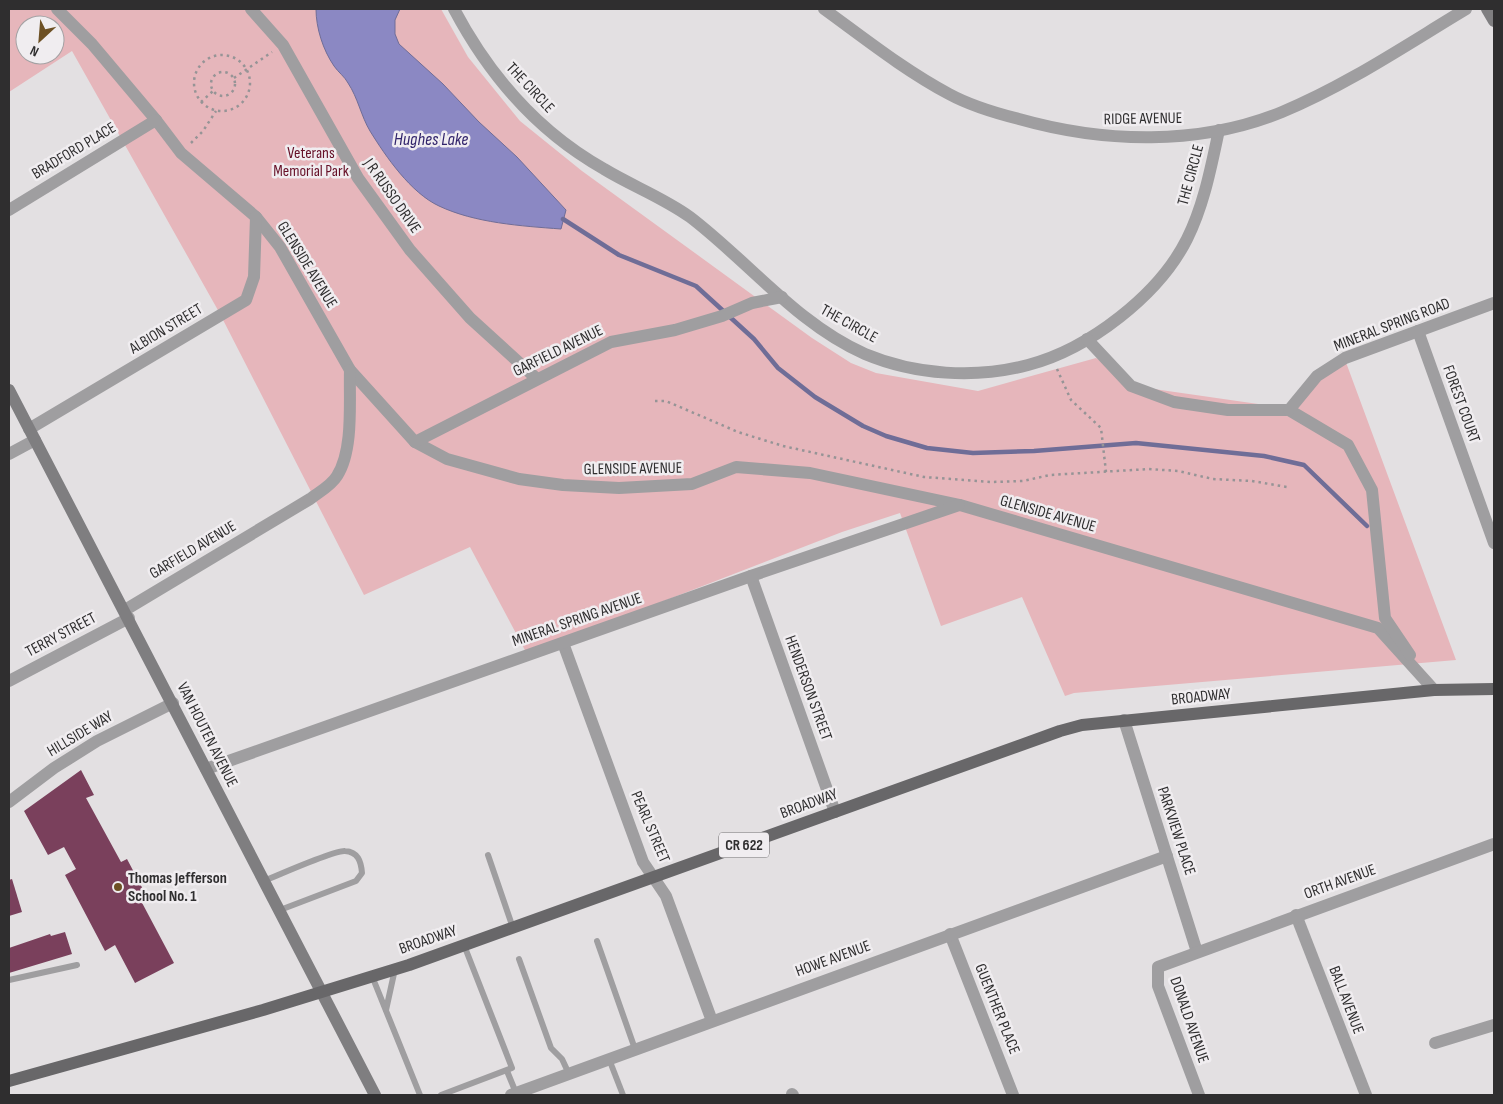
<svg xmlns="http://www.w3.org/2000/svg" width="1503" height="1104" viewBox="0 0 1503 1104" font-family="'Sofia Sans Condensed',sans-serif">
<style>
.green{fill:#e6b6bb;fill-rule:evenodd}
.water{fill:#8b88c3;stroke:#6f6d97}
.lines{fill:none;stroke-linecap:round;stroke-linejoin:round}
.stream{stroke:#6f6d97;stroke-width:4.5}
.building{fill:#7a405c}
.path{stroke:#969496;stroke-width:2.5;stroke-dasharray:2.5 4;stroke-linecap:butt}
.lane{stroke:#9f9ea0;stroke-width:6}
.street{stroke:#9f9ea0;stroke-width:12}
.secondary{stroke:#7f7e80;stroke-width:12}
.primary{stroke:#686769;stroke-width:12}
.poi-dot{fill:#6d5024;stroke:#f0edf0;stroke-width:2}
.labels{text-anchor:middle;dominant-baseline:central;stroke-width:5;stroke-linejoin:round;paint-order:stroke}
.shield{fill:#f0edf0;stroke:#696769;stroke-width:1}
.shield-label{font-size:15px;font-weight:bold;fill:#2f2e2f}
.street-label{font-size:16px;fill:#2f2e2f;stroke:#f0edf0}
.park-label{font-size:16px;fill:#661027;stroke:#f0edf0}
.poi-label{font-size:16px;font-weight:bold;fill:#2f2e2f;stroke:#f0edf0;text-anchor:start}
.water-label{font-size:18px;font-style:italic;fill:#31246b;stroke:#f0edf0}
</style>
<rect width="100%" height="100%" fill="#e3e0e2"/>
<path class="green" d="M9 9H441L468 57 520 121 582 171 812 338 851 363 876 373 978 391 1096 358 1140 387 1292 409 1344 357 1456 660 1074 693 1065 696 1022 597 941 626 900 513 842 532 527 654 470 547 364 595 219 312 72 51 9 92ZM25 25H55V55H25Z"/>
<path class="water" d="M316 9H400L395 20V34L399 44 443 84 479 122 517 157 566 210 561 229C521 226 475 223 439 206 411 193 386 157 370 131 361 116 358 98 348 83 345 77 338 72 334 66 323 50 316 28 316 9Z"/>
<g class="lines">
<polyline class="stream" points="563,219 619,255 696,286 754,339 778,368 815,397 863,426 886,436 927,448 973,453 1034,451 1136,443 1264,456 1304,465 1367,526"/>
</g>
<g class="building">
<polygon points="81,770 94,795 86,798 121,862 127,859 146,895 140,899 174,963 135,983 115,945 105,951 65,875 76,869 64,847 48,855 24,811"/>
<polygon points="12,879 22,912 9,916 9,880"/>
<polygon points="65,932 72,954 9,973 9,948 50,934 51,936"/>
</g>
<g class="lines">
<g class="path">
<circle cx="222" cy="83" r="28"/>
<circle cx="223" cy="84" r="12"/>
<polyline points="234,78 272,52"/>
<polyline points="201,102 213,91"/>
<polyline points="191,143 203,131 216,111"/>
<polyline points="1057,369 1071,400 1101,428 1106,472"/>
<polyline points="655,401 666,401 738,432 783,446 924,477 991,482 1023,481 1050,475 1149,469 1178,471 1213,479 1252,481 1287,487"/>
</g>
<g class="lane">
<polyline points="488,855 513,928"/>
<path d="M264 881C278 875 335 850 345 851 358 852 361 861 362 873L356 881 280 910"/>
<polyline points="597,941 635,1049"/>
<polyline points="519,959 551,1048 562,1059 569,1074"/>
<polyline points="372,976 420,1095"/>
<polyline points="9,980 77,965"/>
<polyline points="386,1010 395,969"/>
<polyline points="609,1059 623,1095"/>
<polyline points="507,1071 516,1093"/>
<polyline points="441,1095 512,1068 464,945"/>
</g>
<g class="street">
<polyline points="57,9 92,44 156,120 181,153 256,217 280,247 350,370 415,442 447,459 519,479 563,485 619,488 692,484 736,467 810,473 960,505 1378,628 1434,690"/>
<polyline points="251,9 283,45 358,178 410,250 470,318 537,379"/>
<path d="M454 9C489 75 538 132 604 169 632 186 664 198 690 217 749 262 797 324 865 354 915 375 976 379 1028 365 1089 349 1159 295 1187 239 1204 205 1211 167 1219 130"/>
<path d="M824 9C864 38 904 70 949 94 971 106 995 113 1019 119 1104 143 1199 146 1282 112 1347 85 1406 45 1466 9"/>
<polyline points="9,210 156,120"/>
<polyline points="1418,331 1494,543"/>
<polyline points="1087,339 1131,386 1174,402 1228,410 1289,410 1348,445 1372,490 1385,618 1410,655"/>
<polyline points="1289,410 1317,376 1345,358 1494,303"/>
<polyline points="29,429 246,300 254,277 256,217"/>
<polyline points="415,442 611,342 675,330 722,316 752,303 782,297"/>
<polyline points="9,454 35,440"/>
<polyline points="751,576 835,812"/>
<path d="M125 610 310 499C319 492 331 486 337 476 354 450 349 400 350 370"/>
<polyline points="563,643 643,862 666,896 712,1021"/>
<polyline points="9,681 129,618"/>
<polyline points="1124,720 1197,952"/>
<polyline points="206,769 751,576 959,505"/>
<polyline points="9,802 54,768 97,741 173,703"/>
<polyline points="1296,915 1366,1095"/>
<polyline points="950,934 1013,1095"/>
<polyline points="1435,1043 1494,1025"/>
<polyline points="792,1094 793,1095"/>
<polyline points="511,1095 1167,856"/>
<polyline points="1199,1095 1158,986 1158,967 1494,844"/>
</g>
<g class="secondary">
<polyline points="1487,9 1494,21"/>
<polyline points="9,390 375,1095"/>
</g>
<polyline class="primary" points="9,1081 263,1010 409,965 1060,731 1082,725 1434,690 1494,689"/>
</g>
<circle class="poi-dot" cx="118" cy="887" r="5"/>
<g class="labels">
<rect class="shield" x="719" y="832.5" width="50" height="25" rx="4"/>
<g class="shield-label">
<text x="744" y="845">CR 622</text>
</g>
<g class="street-label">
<text transform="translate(530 88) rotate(47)">THE CIRCLE</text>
<text transform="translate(1143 119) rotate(-1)">RIDGE AVENUE</text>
<text transform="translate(74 151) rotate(-31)">BRADFORD PLACE</text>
<text transform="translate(1191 175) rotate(-75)">THE CIRCLE</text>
<text transform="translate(392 196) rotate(55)">J R RUSSO DRIVE</text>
<text transform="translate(307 265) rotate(58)">GLENSIDE AVENUE</text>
<text transform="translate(849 324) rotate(29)">THE CIRCLE</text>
<text transform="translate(1392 325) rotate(-21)">MINERAL SPRING ROAD</text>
<text transform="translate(166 329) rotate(-31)">ALBION STREET</text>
<text transform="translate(558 351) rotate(-26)">GARFIELD AVENUE</text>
<text transform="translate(1461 404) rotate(70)">FOREST COURT</text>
<text transform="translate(633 469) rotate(-1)">GLENSIDE AVENUE</text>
<text transform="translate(1048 514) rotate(16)">GLENSIDE AVENUE</text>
<text transform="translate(193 550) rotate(-31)">GARFIELD AVENUE</text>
<text transform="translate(577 620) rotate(-19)">MINERAL SPRING AVENUE</text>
<text transform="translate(61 635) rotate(-28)">TERRY STREET</text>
<text transform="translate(808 688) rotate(70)">HENDERSON STREET</text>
<text transform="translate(1201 697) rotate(-6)">BROADWAY</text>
<text transform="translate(80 734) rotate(-31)">HILLSIDE WAY</text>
<text transform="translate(207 735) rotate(63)">VAN HOUTEN AVENUE</text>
<text transform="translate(809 804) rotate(-20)">BROADWAY</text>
<text transform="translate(650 827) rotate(67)">PEARL STREET</text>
<text transform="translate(1176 831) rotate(72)">PARKVIEW PLACE</text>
<text transform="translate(1340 882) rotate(-20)">ORTH AVENUE</text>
<text transform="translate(428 940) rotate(-19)">BROADWAY</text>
<text transform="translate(833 959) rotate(-20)">HOWE AVENUE</text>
<text transform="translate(1346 1000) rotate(69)">BALL AVENUE</text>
<text transform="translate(997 1009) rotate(68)">GUENTHER PLACE</text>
<text transform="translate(1189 1020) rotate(71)">DONALD AVENUE</text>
</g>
<g class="park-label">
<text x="311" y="153">Veterans<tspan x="311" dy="18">Memorial Park</tspan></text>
</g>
<g class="poi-label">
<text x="128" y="878">Thomas Jefferson<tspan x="128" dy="18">School No. 1</tspan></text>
</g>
<g class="water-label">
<text x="431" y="139">Hughes Lake</text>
</g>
</g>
<rect width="1503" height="1104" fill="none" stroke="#2f2e2f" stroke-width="20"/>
<g transform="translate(40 40) rotate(206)"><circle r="24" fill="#f0edf0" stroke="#a3a1a3"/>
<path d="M0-4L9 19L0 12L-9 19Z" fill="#6d5024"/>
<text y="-8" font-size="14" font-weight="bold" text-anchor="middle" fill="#2f2e2f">N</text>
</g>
</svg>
